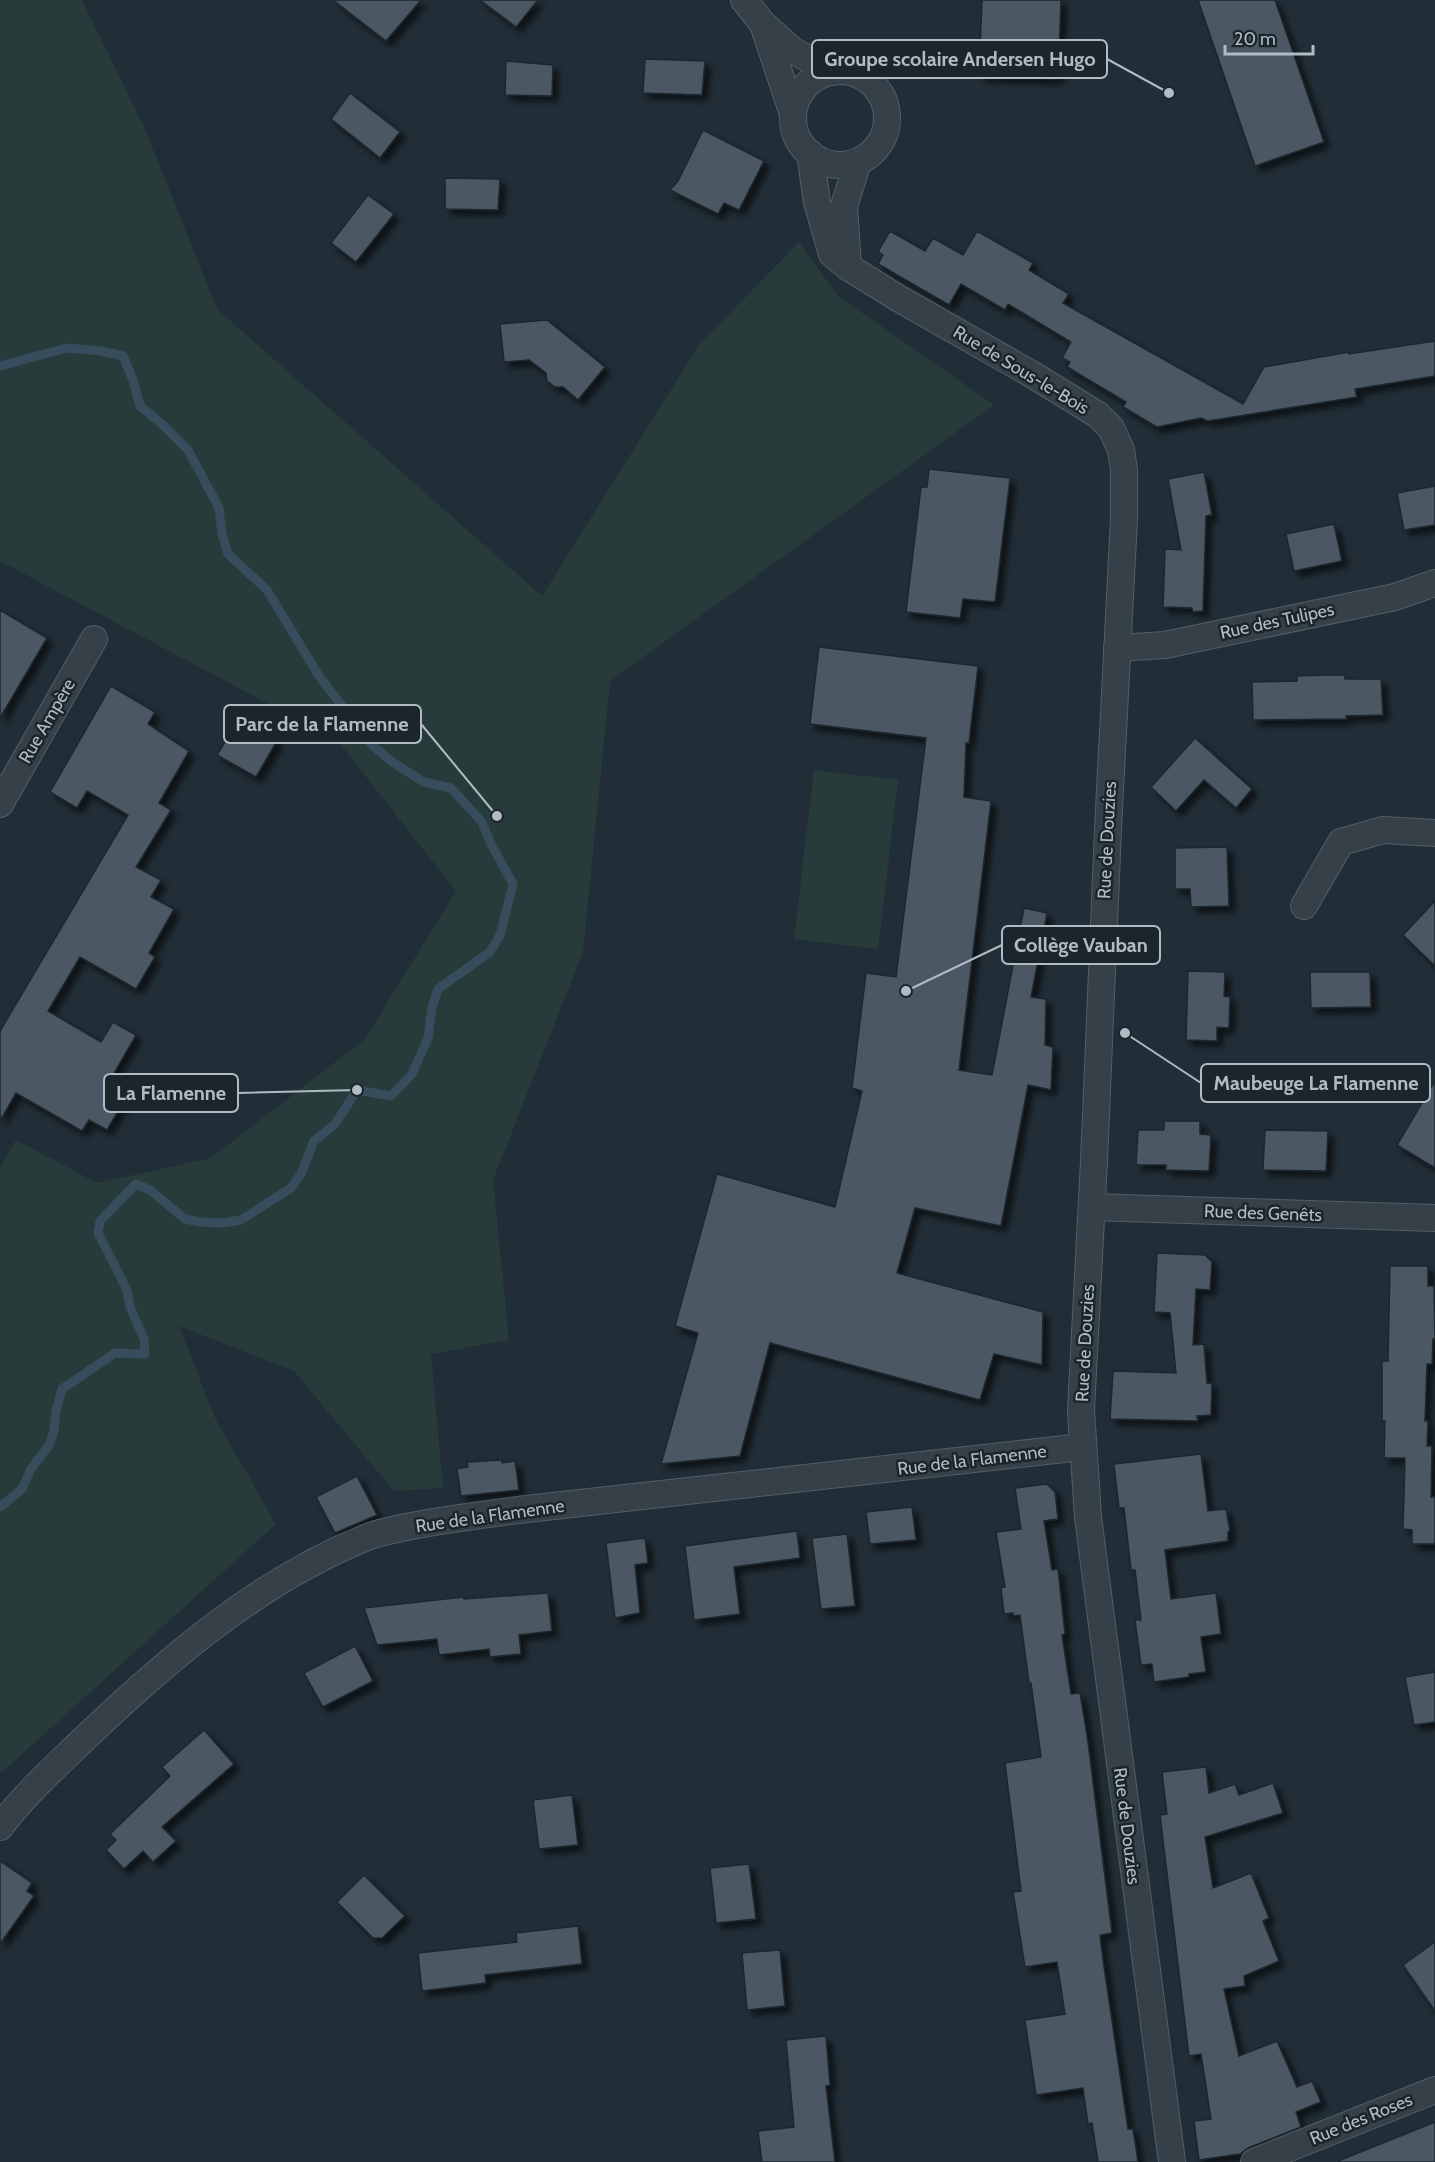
<svg xmlns="http://www.w3.org/2000/svg" width="1435" height="2162" viewBox="0 0 1435 2162" font-family="Cabin,sans-serif">
<style>
.green{fill:#273c3a}
.lines{fill:none;stroke-linecap:round;stroke-linejoin:round}
.stream{stroke:#374d5d;stroke-width:9}
.building{fill:#4b5963;stroke:#1d272e;stroke-width:1.5;filter:url(#shadow)}
.minor-casing{stroke:#535e66;stroke-width:28}
.minor{stroke:#364048;stroke-width:26}
.labels{text-anchor:middle;dominant-baseline:central;stroke-width:5;stroke-linejoin:round;paint-order:stroke}
.street-label{font-size:18px;fill:#b0bbc4;stroke:#1b252c}
.leader{fill:none;stroke:#b0bbc4;stroke-width:2}
.callout-dot{fill:#b0bbc4;stroke:#1b252c;stroke-width:2}
.callout{fill:#1b252c;stroke:#b0bbc4;stroke-width:2}
.callout-label{font-size:20px;text-anchor:middle;font-weight:bold;fill:#b0bbc4}
</style>
<defs>
<filter id="shadow"><feDropShadow dx="5.5" dy="5.5" stdDeviation="3" flood-color="#0009"/></filter>
</defs>
<rect width="100%" height="100%" fill="#222e37"/>
<g class="green">
<polygon points="0,0 82,0 143,125 217,309 542,596 699,345 799,242 838,296 994,405 610,681 583,952 493,1180 509,1340 431,1354 443,1488 394,1491 294,1371 179,1326 215,1418 276,1524 0,1774 0,1167 16,1140 97,1183 211,1158 365,1039 456,891 338,741 0,561"/>
<polygon points="814,770 898,780 878,949 794,939"/>
</g>
<g class="lines">
<polyline class="stream" points="0,366 67,348 101,351 123,356 133,380 140,406 163,425 188,450 219,508 222,534 228,554 267,590 319,676 371,744 392,762 424,782 451,788 482,822 491,844 513,884 500,935 490,952 438,989 432,1008 428,1038 412,1074 391,1096 357,1090 335,1124 314,1141 301,1174 291,1188 241,1220 222,1223 200,1222 185,1219 150,1190 136,1184 100,1221 98,1233 127,1290 130,1307 144,1339 145,1354 115,1353 62,1389 56,1411 54,1431 49,1445 31,1469 22,1489 0,1507"/>
</g>
<g class="building">
<polygon points="333,0 421,0 386,41"/>
<polygon points="480,0 538,0 516,27"/>
<polygon points="982,0 1061,0 1058,79 979,76"/>
<polygon points="1198,0 1275,0 1324,142 1255,166"/>
<polygon points="645,59 705,61 702,95 643,93"/>
<polygon points="506,61 553,65 552,96 505,95"/>
<polygon points="350,93 400,132 380,158 331,119"/>
<polygon points="703,130 764,161 739,210 724,203 718,214 670,190 678,181"/>
<polygon points="445,178 500,179 498,210 445,209"/>
<polygon points="368,195 394,214 356,262 331,243"/>
<polygon points="890,231 925,251 933,238 963,255 977,231 1033,263 1029,270 1069,294 1063,303 1243,404 1264,367 1349,352 1349,354 1435,341 1435,376 1355,389 1357,397 1208,421 1201,418 1157,427 1123,407 1126,402 1067,367 1070,362 1062,358 1071,342 1008,304 1005,310 961,284 949,305 878,264 883,255 878,252"/>
<polygon points="547,320 605,367 578,400 563,387 555,387 547,381 546,373 529,360 504,362 500,324"/>
<polygon points="929,469 1010,478 995,602 963,599 960,618 906,612 921,487 927,487"/>
<polygon points="1204,472 1212,515 1206,516 1203,611 1193,612 1192,608 1163,607 1165,549 1181,550 1168,479"/>
<polygon points="1435,486 1435,525 1404,530 1397,493"/>
<polygon points="1334,524 1342,561 1294,571 1286,534"/>
<polygon points="0,610 47,638 0,718"/>
<polygon points="819,647 978,666 969,743 966,743 964,797 991,801 959,1070 992,1075 1024,908 1047,913 1031,997 1046,999 1045,1045 1053,1047 1051,1090 1028,1085 1001,1226 915,1208 897,1273 1043,1312 1042,1365 994,1354 980,1400 770,1343 740,1456 661,1464 698,1333 675,1326 717,1174 835,1207 862,1091 852,1088 866,973 896,977 926,738 810,724"/>
<polygon points="1328,675 1345,675 1345,679 1381,679 1383,715 1346,716 1347,719 1253,720 1252,682 1297,681 1297,676"/>
<polygon points="111,686 155,712 148,724 189,751 159,803 171,810 136,867 161,880 151,897 174,909 149,953 155,957 136,989 80,957 48,1011 101,1042 113,1022 136,1035 113,1075 132,1087 107,1130 89,1120 82,1131 16,1093 0,1121 0,1031 128,815 87,791 77,808 50,792"/>
<polygon points="239,719 277,741 256,777 217,755"/>
<polygon points="1195,738 1252,789 1236,808 1204,780 1176,811 1151,787"/>
<polygon points="1227,847 1229,906 1191,907 1190,889 1175,889 1175,848"/>
<polygon points="1435,901 1435,966 1403,935"/>
<polygon points="1188,971 1225,972 1224,996 1230,997 1229,1028 1217,1027 1217,1041 1186,1040"/>
<polygon points="1310,972 1370,972 1371,1007 1311,1008"/>
<polygon points="1435,1081 1435,1168 1397,1145"/>
<polygon points="1164,1121 1200,1121 1200,1134 1211,1135 1209,1171 1166,1170 1166,1165 1136,1165 1138,1130 1164,1130"/>
<polygon points="1265,1130 1328,1131 1326,1171 1263,1170"/>
<polygon points="1157,1253 1205,1255 1212,1262 1210,1290 1196,1289 1193,1345 1204,1344 1207,1383 1212,1384 1211,1415 1197,1416 1198,1421 1110,1419 1113,1371 1176,1373 1170,1313 1154,1312"/>
<polygon points="1390,1266 1428,1266 1428,1286 1434,1286 1435,1339 1433,1339 1432,1364 1427,1364 1425,1421 1428,1421 1427,1446 1432,1446 1431,1497 1435,1497 1435,1544 1412,1544 1412,1530 1403,1529 1405,1458 1384,1458 1385,1421 1382,1421 1382,1361 1388,1361"/>
<polygon points="1201,1454 1208,1511 1226,1509 1230,1531 1228,1532 1228,1541 1165,1550 1171,1599 1216,1593 1221,1634 1201,1637 1206,1672 1189,1674 1189,1677 1154,1682 1152,1664 1141,1665 1135,1620 1141,1620 1135,1570 1131,1570 1124,1508 1119,1508 1114,1464"/>
<polygon points="502,1460 502,1463 515,1461 519,1490 461,1496 457,1469 468,1467 467,1462"/>
<polygon points="357,1476 377,1515 335,1533 316,1497"/>
<polygon points="1047,1484 1055,1492 1058,1519 1044,1521 1052,1570 1058,1569 1065,1634 1062,1635 1071,1694 1080,1693 1088,1742 1112,1933 1100,1935 1103,1960 1128,2129 1133,2129 1138,2162 1098,2162 1092,2123 1088,2124 1083,2088 1036,2095 1025,2020 1065,2014 1057,1962 1025,1967 1015,1904 1013,1892 1021,1891 1005,1763 1041,1757 1031,1683 1029,1683 1020,1615 1013,1616 1013,1613 1004,1614 1001,1588 1005,1587 996,1532 1021,1529 1015,1488"/>
<polygon points="912,1507 916,1540 870,1544 866,1512"/>
<polygon points="797,1531 800,1558 734,1567 740,1614 694,1620 685,1546"/>
<polygon points="847,1534 855,1606 821,1609 812,1538"/>
<polygon points="645,1538 648,1563 635,1565 640,1613 615,1618 606,1543"/>
<polygon points="548,1593 552,1631 519,1635 521,1654 490,1657 489,1649 439,1655 437,1639 377,1645 364,1608 464,1597 464,1599"/>
<polygon points="355,1646 373,1681 323,1707 304,1673"/>
<polygon points="1435,1672 1435,1722 1414,1725 1405,1677"/>
<polygon points="204,1730 234,1764 162,1827 176,1841 153,1862 143,1851 124,1869 106,1850 116,1840 110,1834 170,1776 162,1767"/>
<polygon points="1206,1767 1209,1793 1235,1784 1239,1795 1273,1783 1283,1813 1205,1837 1213,1888 1251,1873 1269,1918 1263,1921 1279,1961 1244,1976 1245,1986 1224,1989 1239,2056 1277,2041 1297,2087 1312,2081 1321,2102 1296,2112 1301,2127 1248,2148 1240,2154 1199,2160 1194,2121 1211,2119 1201,2054 1189,2056 1160,1815 1167,1814 1162,1772"/>
<polygon points="572,1795 578,1845 539,1849 533,1800"/>
<polygon points="0,1861 32,1883 27,1891 34,1896 0,1944"/>
<polygon points="749,1864 756,1919 716,1923 710,1868"/>
<polygon points="364,1875 405,1916 382,1938 373,1938 337,1902"/>
<polygon points="578,1926 582,1964 485,1975 486,1983 422,1991 418,1953 517,1942 516,1933"/>
<polygon points="1435,1942 1435,2011 1403,1965"/>
<polygon points="780,1950 785,2006 747,2010 742,1953"/>
<polygon points="826,2036 830,2085 826,2086 835,2162 762,2162 758,2131 794,2127 786,2040"/>
<polygon points="1435,2122 1435,2162 1338,2162 1338,2161"/>
</g>
<g class="lines">
<defs>
<g id="minor">
<polyline points="744,0 763,24 792,50 833,72"/>
<polyline points="764,27 793,114"/>
<circle cx="840" cy="118" r="47"/>
<polyline points="810,153 817,202 832,254 848,267 898,298 1033,375 1098,415 1111,428 1121,450 1124,470 1124,519 1108,829 1094,1161 1081,1410 1088,1517 1172,2162"/>
<polyline points="848,267 844,206 858,162"/>
<polyline points="1117,648 1165,645 1395,597 1435,583"/>
<polyline points="0,804 94,639"/>
<polyline points="1304,906 1341,842 1383,830 1435,833"/>
<polyline points="1092,1207 1435,1218"/>
<path d="M0 1827C25 1794 55 1767 85 1738 169 1658 261 1579 370 1536 379 1532 391 1531 401 1528 439 1520 479 1515 518 1510L1082 1447"/>
<polyline points="1254,2162 1435,2090"/>
</g>
</defs>
<use href="#minor" class="minor-casing"/>
<use href="#minor" class="minor"/>
</g>
<g class="labels">
<g class="street-label">
<text transform="translate(1021 370) rotate(31)">Rue de Sous-le-Bois</text>
<text transform="translate(1277 621) rotate(-12)">Rue des Tulipes</text>
<text transform="translate(47 721) rotate(-60)">Rue Ampère</text>
<text transform="translate(1107 840) rotate(-87)">Rue de Douzies</text>
<text transform="translate(1263 1213) rotate(2)">Rue des Genêts</text>
<text transform="translate(1085 1343) rotate(-87)">Rue de Douzies</text>
<text transform="translate(972 1460) rotate(-7)">Rue de la Flamenne</text>
<text transform="translate(490 1516) rotate(-8)">Rue de la Flamenne</text>
<text transform="translate(1127 1826) rotate(83)">Rue de Douzies</text>
<text transform="translate(1361 2119) rotate(-22)">Rue des Roses</text>
</g>
</g>
<path class="leader" d="M1169 93L1107 59M497 816L421 724M906 991L1002 945M1125 1033L1201 1083M357 1090L238 1093"/>
<g class="callout-dot">
<circle cx="1169" cy="93" r="6"/>
<circle cx="497" cy="816" r="6"/>
<circle cx="906" cy="991" r="6"/>
<circle cx="1125" cy="1033" r="6"/>
<circle cx="357" cy="1090" r="6"/>
</g>
<g class="callout">
<rect x="812" y="40" width="295" height="38" rx="6"/>
<rect x="224" y="705" width="197" height="38" rx="6"/>
<rect x="1002" y="926" width="158" height="38" rx="6"/>
<rect x="1201" y="1064" width="229" height="38" rx="6"/>
<rect x="104" y="1074" width="134" height="38" rx="6"/>
</g>
<g class="callout-label">
<text x="960" y="66">Groupe scolaire Andersen Hugo</text>
<text x="322" y="731">Parc de la Flamenne</text>
<text x="1081" y="952">Collège Vauban</text>
<text x="1316" y="1090">Maubeuge La Flamenne</text>
<text x="171" y="1100">La Flamenne</text>
</g>
<path d="M1225 45v9h88v-9" fill="none" stroke="#b0bbc4" stroke-width="3"/>
<text x="1234" y="45" font-size="18" fill="#b0bbc4" stroke="#1b252c" stroke-width="4.5" paint-order="stroke">20 m</text>
</svg>
